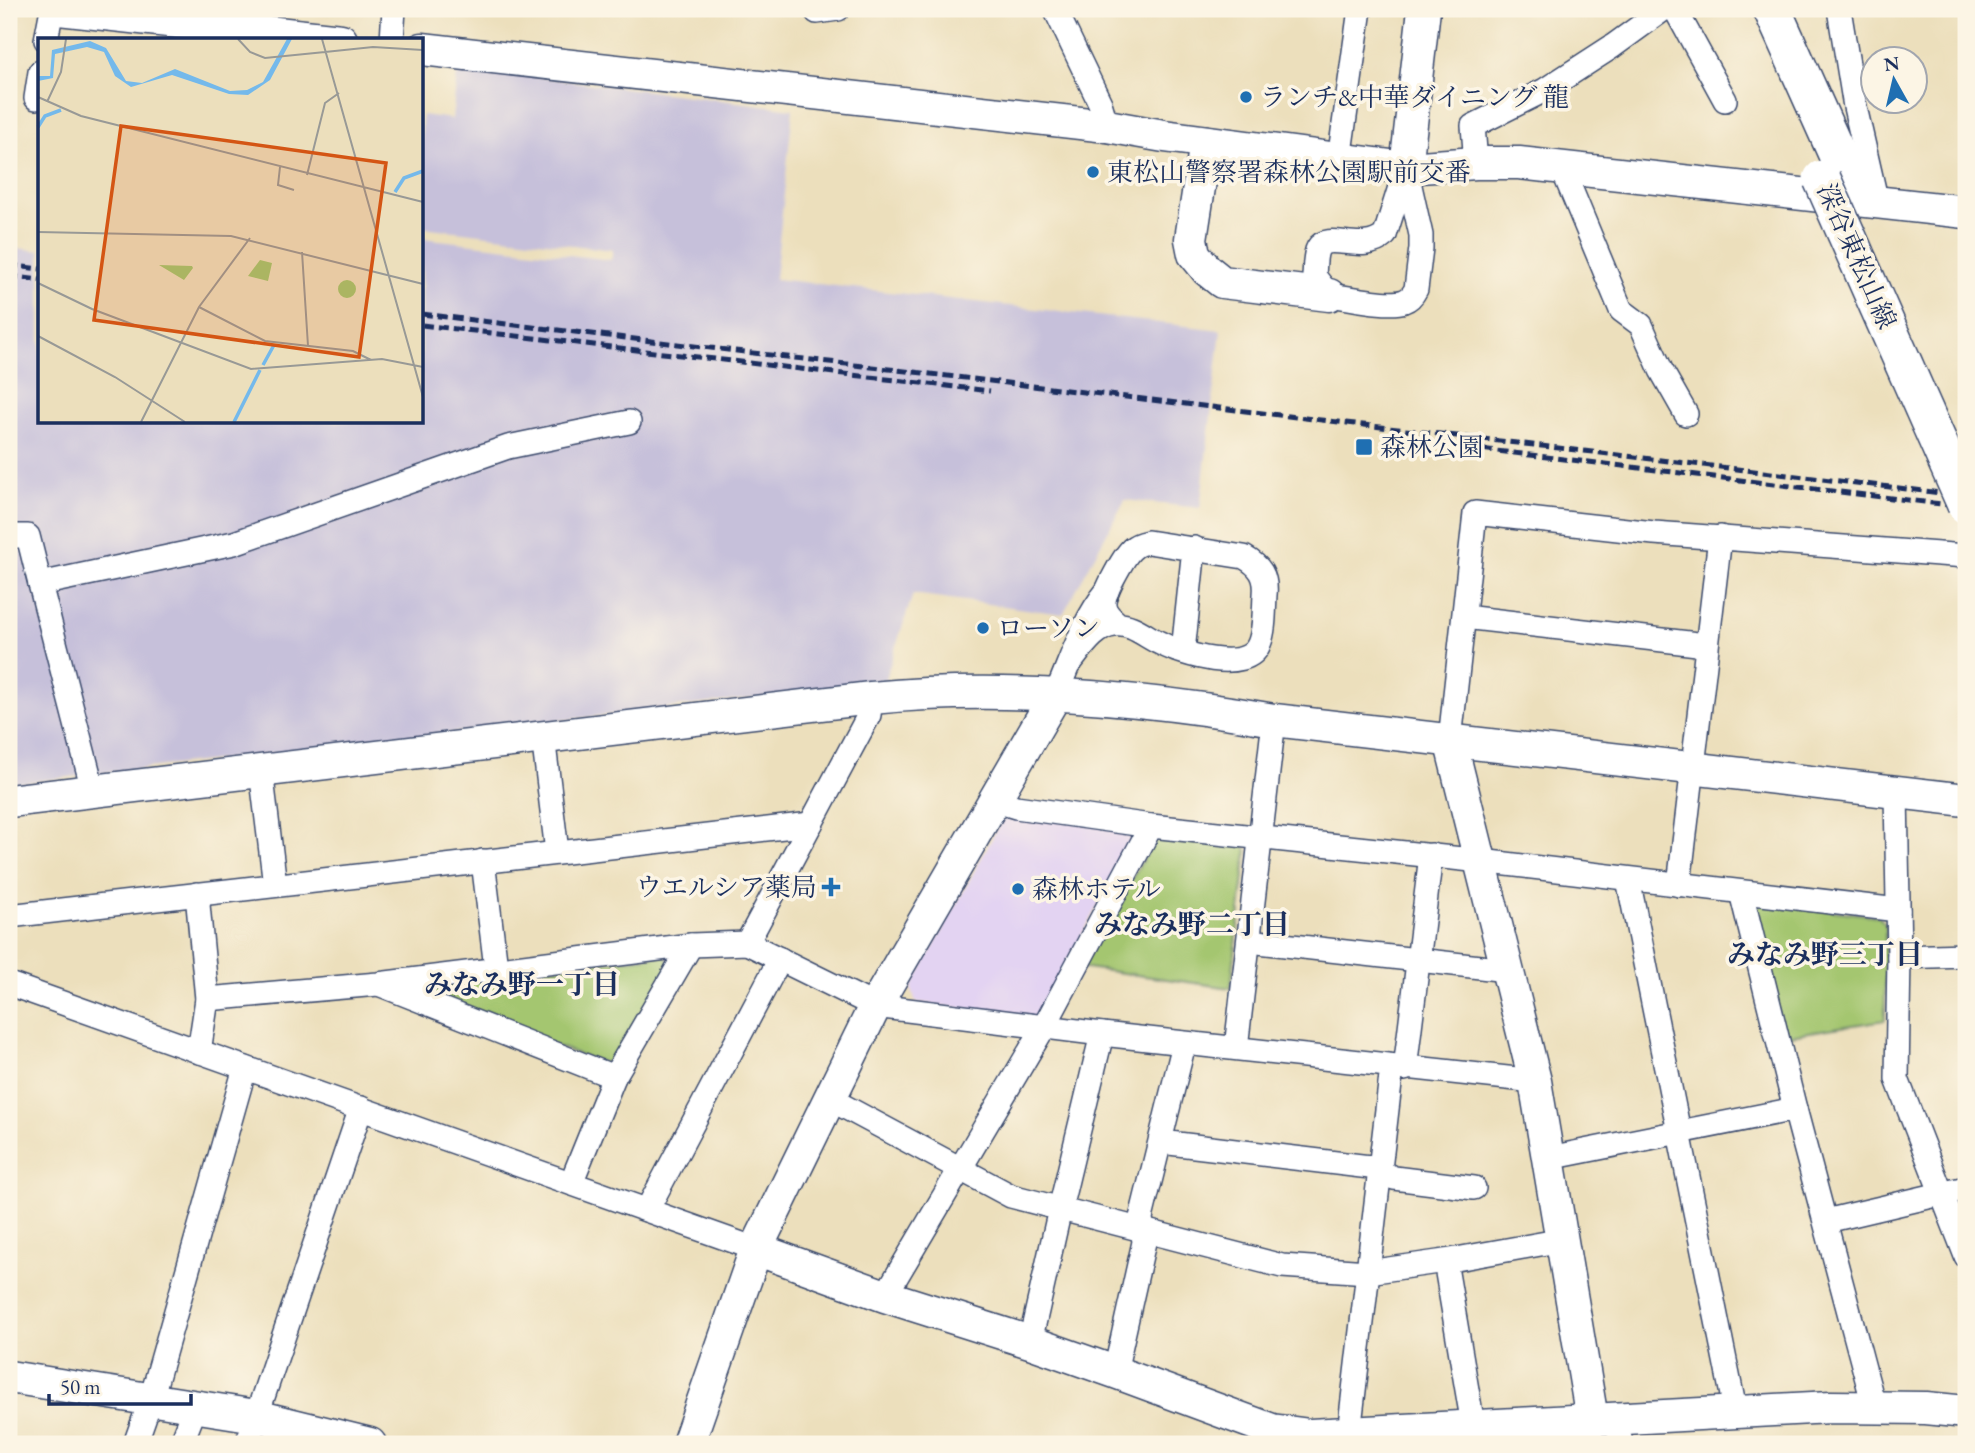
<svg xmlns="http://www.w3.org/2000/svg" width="1975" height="1453" viewBox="0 0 1975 1453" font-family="'EB Garamond','Noto Serif JP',serif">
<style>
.built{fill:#e3d3f2}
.industrial{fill:#c6c0da}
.green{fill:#a4c670;stroke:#607a67;stroke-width:2}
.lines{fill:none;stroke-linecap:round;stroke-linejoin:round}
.street-casing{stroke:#3a496c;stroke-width:26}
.secondary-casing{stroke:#3a496c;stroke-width:35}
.primary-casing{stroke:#3a496c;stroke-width:40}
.street{stroke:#fff;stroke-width:23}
.secondary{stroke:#fff;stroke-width:32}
.primary{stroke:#fff;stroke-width:37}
.rail{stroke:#1b2f5e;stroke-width:5;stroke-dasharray:10 5;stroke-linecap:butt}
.primary-bridge-casing{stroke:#3a496c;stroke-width:40;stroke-linecap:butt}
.primary-bridge{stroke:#fff;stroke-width:37}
.poi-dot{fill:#1f6fb2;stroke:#fcf5e5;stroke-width:2.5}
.labels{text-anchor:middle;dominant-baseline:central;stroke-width:7;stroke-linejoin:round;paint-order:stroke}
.poi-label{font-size:26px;fill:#1b2f5e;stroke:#fcf5e5;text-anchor:start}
.street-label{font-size:26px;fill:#1b2f5e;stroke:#fcf5e5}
.neighbourhood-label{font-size:28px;font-weight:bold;fill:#1b2f5e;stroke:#fcf5e5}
.inset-river{fill:none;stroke:#74b9eb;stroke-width:3.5}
.inset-road{fill:none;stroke:#989996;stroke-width:2}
.view{fill:#d45514;fill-opacity:0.15;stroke:#d45514;stroke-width:3.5}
.inset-edge{fill:none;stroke:#1b2f5e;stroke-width:3.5}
</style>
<rect width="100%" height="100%" fill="#fcf5e5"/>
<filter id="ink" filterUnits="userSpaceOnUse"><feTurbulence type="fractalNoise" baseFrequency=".0143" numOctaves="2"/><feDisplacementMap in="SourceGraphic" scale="14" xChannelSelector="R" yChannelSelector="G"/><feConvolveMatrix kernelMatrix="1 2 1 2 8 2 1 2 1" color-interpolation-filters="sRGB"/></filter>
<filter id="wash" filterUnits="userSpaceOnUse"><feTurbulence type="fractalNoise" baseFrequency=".00686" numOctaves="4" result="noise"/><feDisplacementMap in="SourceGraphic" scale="28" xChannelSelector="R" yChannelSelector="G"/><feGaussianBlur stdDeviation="1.57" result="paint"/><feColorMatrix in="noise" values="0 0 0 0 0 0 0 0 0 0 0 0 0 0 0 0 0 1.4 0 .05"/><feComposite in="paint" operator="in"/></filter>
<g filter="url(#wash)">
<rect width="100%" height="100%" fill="#ecdfbc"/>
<polygon class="built" points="1010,815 1133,829 1135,837 1036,1019 916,1002 911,988 1003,818"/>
<polygon class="industrial" points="458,67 793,109 775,279 1221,330 1200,508 1125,500 1063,614 913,594 884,683 9,784 9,247 40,251 40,422 422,422 422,238 611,260 613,250 422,227 422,115 452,119"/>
<g class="green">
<polygon points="1159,833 1242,843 1247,850 1231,988 1079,967"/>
<polygon points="1756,902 1878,916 1885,924 1885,1020 1784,1036 1750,909"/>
<polygon points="664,955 672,966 619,1063 601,1062 416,997 417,984"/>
</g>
</g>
<g filter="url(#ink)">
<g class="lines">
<defs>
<g id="street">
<polyline points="1055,9 1100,103 1107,126"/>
<polyline points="1675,9 1725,100"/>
<polyline points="1839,9 1855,107 1877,203"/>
<polyline points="817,12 838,9"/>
<polyline points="46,40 52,9"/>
<polyline points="392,40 394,9"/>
<polyline points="36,98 40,72"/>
<polyline points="1339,160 1360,9"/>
<polyline points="1476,163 1473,126 1545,90 1613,46 1664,9"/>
<path d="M1406 168 1421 235V248L1416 289C1413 295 1410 299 1404 301 1388 307 1348 297 1329 295L1314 276C1315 267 1314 255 1318 248 1328 231 1363 255 1385 235Z"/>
<polyline points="1562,168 1621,310 1641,325 1661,370 1686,414"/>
<polyline points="9,536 28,536 40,584"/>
<polyline points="1464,617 1706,645"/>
<polyline points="1174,649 1184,642 1194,548"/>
<path d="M1071 662C1082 648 1096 626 1115 625 1132 623 1146 637 1160 643 1181 654 1247 675 1259 644 1265 630 1264 610 1265 595 1267 576 1260 566 1244 557L1148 542C1143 543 1137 544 1133 548 1125 554 1104 592 1104 602 1103 611 1111 618 1118 624"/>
<path d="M1056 694C1072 658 1082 622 1107 591"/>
<polyline points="543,736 557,852"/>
<polyline points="1450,740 1475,513 1654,533 1966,556"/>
<polyline points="261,770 275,885"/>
<polyline points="93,790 40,584 234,543 508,447 629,422"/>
<polyline points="1896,793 1899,957 1897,1079 1966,1256"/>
<polyline points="993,800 1016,807 1151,826 1481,861 1898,910"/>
<polyline points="483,861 496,968"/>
<polyline points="1628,879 1735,1410"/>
<polyline points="1679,885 1720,537"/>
<polyline points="1741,892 1795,1109 1874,1406"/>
<polyline points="197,894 207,999 199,1052"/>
<polyline points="9,916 811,824"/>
<polyline points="1249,941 1507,970"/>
<polyline points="747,943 869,715 871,698"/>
<polyline points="1899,957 1966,955"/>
<polyline points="9,984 756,1249"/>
<polyline points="381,985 614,1077"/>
<polyline points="207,999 378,984 691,945 747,943 875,1006 1102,1034 1535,1081"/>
<polyline points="1236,1048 1274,720"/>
<polyline points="1405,1069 1431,855"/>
<polyline points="830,1099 1011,1196 1282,1266 1368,1272 1445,1261 1563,1240"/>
<polyline points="1161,1142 1370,1167 1394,1178 1474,1188"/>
<polyline points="1549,1158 1795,1109"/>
<polyline points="571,1183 614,1077 691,945"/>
<polyline points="647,1210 780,959"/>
<polyline points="1826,1221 1966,1188"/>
<polyline points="1445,1261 1473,1425"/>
<polyline points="885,1296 1044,1027 1151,826"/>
<polyline points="1030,1342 1060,1209 1102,1034"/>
<polyline points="1115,1372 1144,1242 1141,1218 1184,1044"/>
<polyline points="1616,1417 1621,1444"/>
<polyline points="1349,1433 1392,1067"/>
<polyline points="135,1444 151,1399 245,1068"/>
<polyline points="181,1444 196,1406"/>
<polyline points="247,1444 361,1108"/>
</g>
<g id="secondary">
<polyline points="59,9 341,40"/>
<polyline points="422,49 1107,126 1164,136 1406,168 1476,163 1519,163 1966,212"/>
<polyline points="1206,142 1191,239 1194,254 1207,270 1222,282 1329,295"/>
<polyline points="1406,168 1424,9"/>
<polyline points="1450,740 1535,1081 1592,1419"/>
<path d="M9 801 871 698C1006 685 1141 697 1274 720L1966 800"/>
<polyline points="756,1249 885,1296 1030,1342 1115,1372 1272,1430 1310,1435 1831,1407 1926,1408 1966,1412"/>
<polyline points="9,1377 256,1416 370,1444"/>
<polyline points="688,1444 756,1249 875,1006 1056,694"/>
</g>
<polyline id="primary" points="1772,9 1850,183"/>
</defs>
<use href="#street" class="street-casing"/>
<use href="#secondary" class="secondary-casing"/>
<use href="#primary" class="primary-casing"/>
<use href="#street" class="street"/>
<use href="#secondary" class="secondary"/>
<use href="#primary" class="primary"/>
<g class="rail">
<polyline points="9,265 40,269"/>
<polyline points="9,276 40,280"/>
<polyline points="422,314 1966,496"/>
<polyline points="422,325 990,391"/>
<polyline points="1438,444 1966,507"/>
</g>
<defs>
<polyline id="primary-bridge" points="1822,179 1966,505"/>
</defs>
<use href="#primary-bridge" class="primary-bridge-casing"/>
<use href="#primary-bridge" class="primary-bridge"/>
</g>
</g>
<g class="poi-dot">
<circle cx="1246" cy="97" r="7"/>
<circle cx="1093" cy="172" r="7"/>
<rect x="1355" y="438" width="18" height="18" rx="3.5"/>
<circle cx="983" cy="628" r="7"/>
<path d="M827.5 876.5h7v7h7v7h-7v7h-7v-7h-7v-7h7z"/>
<circle cx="1018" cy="889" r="7"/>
</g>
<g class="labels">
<g class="poi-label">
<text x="1260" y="97">ランチ&amp;中華ダイニング 龍</text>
<text x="1107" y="172">東松山警察署森林公園駅前交番</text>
<text x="1380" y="447">森林公園</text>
<text x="997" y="628">ローソン</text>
<text x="817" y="887" text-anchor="end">ウエルシア薬局</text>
<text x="1032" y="889">森林ホテル</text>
</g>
<g class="street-label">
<text transform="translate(1857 256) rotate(66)">深谷東松山線</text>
</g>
<g class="neighbourhood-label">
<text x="1192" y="924">みなみ野二丁目</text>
<text x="1825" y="954">みなみ野三丁目</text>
<text x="522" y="984">みなみ野一丁目</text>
</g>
</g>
<g transform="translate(38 38)">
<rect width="385" height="385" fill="#ecdfbc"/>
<path d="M222 222 234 225 230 243 210 238ZM121 227 154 228 155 230 146 242ZM300 251a9 9 0 1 1 18 0a9 9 0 1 1-18 0Z" fill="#a4c670"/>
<path d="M249 1H254L232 42 210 57 191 56 134 37 93 49 77 38 66 14 49 9 17 16 15 40 0 43V38H12L14 12 52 3 68 10 88 43 104 45 137 31 192 53 209 52 225 44Z" fill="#74b9eb"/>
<path class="inset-river" d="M0 89 7 78 23 72M357 154 366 140 385 133M225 327 236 307M196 384 222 332"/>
<path class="inset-road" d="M200 1 212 14 227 20 287 14M284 1 385 359M287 14 335 9 385 12M0 59 43 78 385 164M9 64 23 34 28 1M242 129 240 147 256 152M269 137 287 65 301 55M0 194 193 198 385 246M264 214 270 308M0 245 54 271 213 331 344 321 385 329M161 269 227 303 315 313 333 322M0 298 77 339 147 384M103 384 161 269 212 200"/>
<path class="view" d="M83 88 348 125 321 319 56 282Z"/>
<rect width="385" height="385" class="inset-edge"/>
</g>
<rect width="1975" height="1453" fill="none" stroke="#fcf5e5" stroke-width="35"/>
<g transform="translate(1894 80) rotate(352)"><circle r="33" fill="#fcf5e5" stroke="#a2a6af" stroke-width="2"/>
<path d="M0-5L12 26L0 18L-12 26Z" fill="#1f6fb2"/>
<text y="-10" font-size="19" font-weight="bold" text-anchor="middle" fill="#1b2f5e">N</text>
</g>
<path d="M49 1394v10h142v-10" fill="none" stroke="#1b2f5e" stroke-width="3.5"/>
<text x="60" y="1394" font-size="21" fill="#1b2f5e" stroke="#fcf5e5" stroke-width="5" paint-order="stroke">50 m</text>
</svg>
